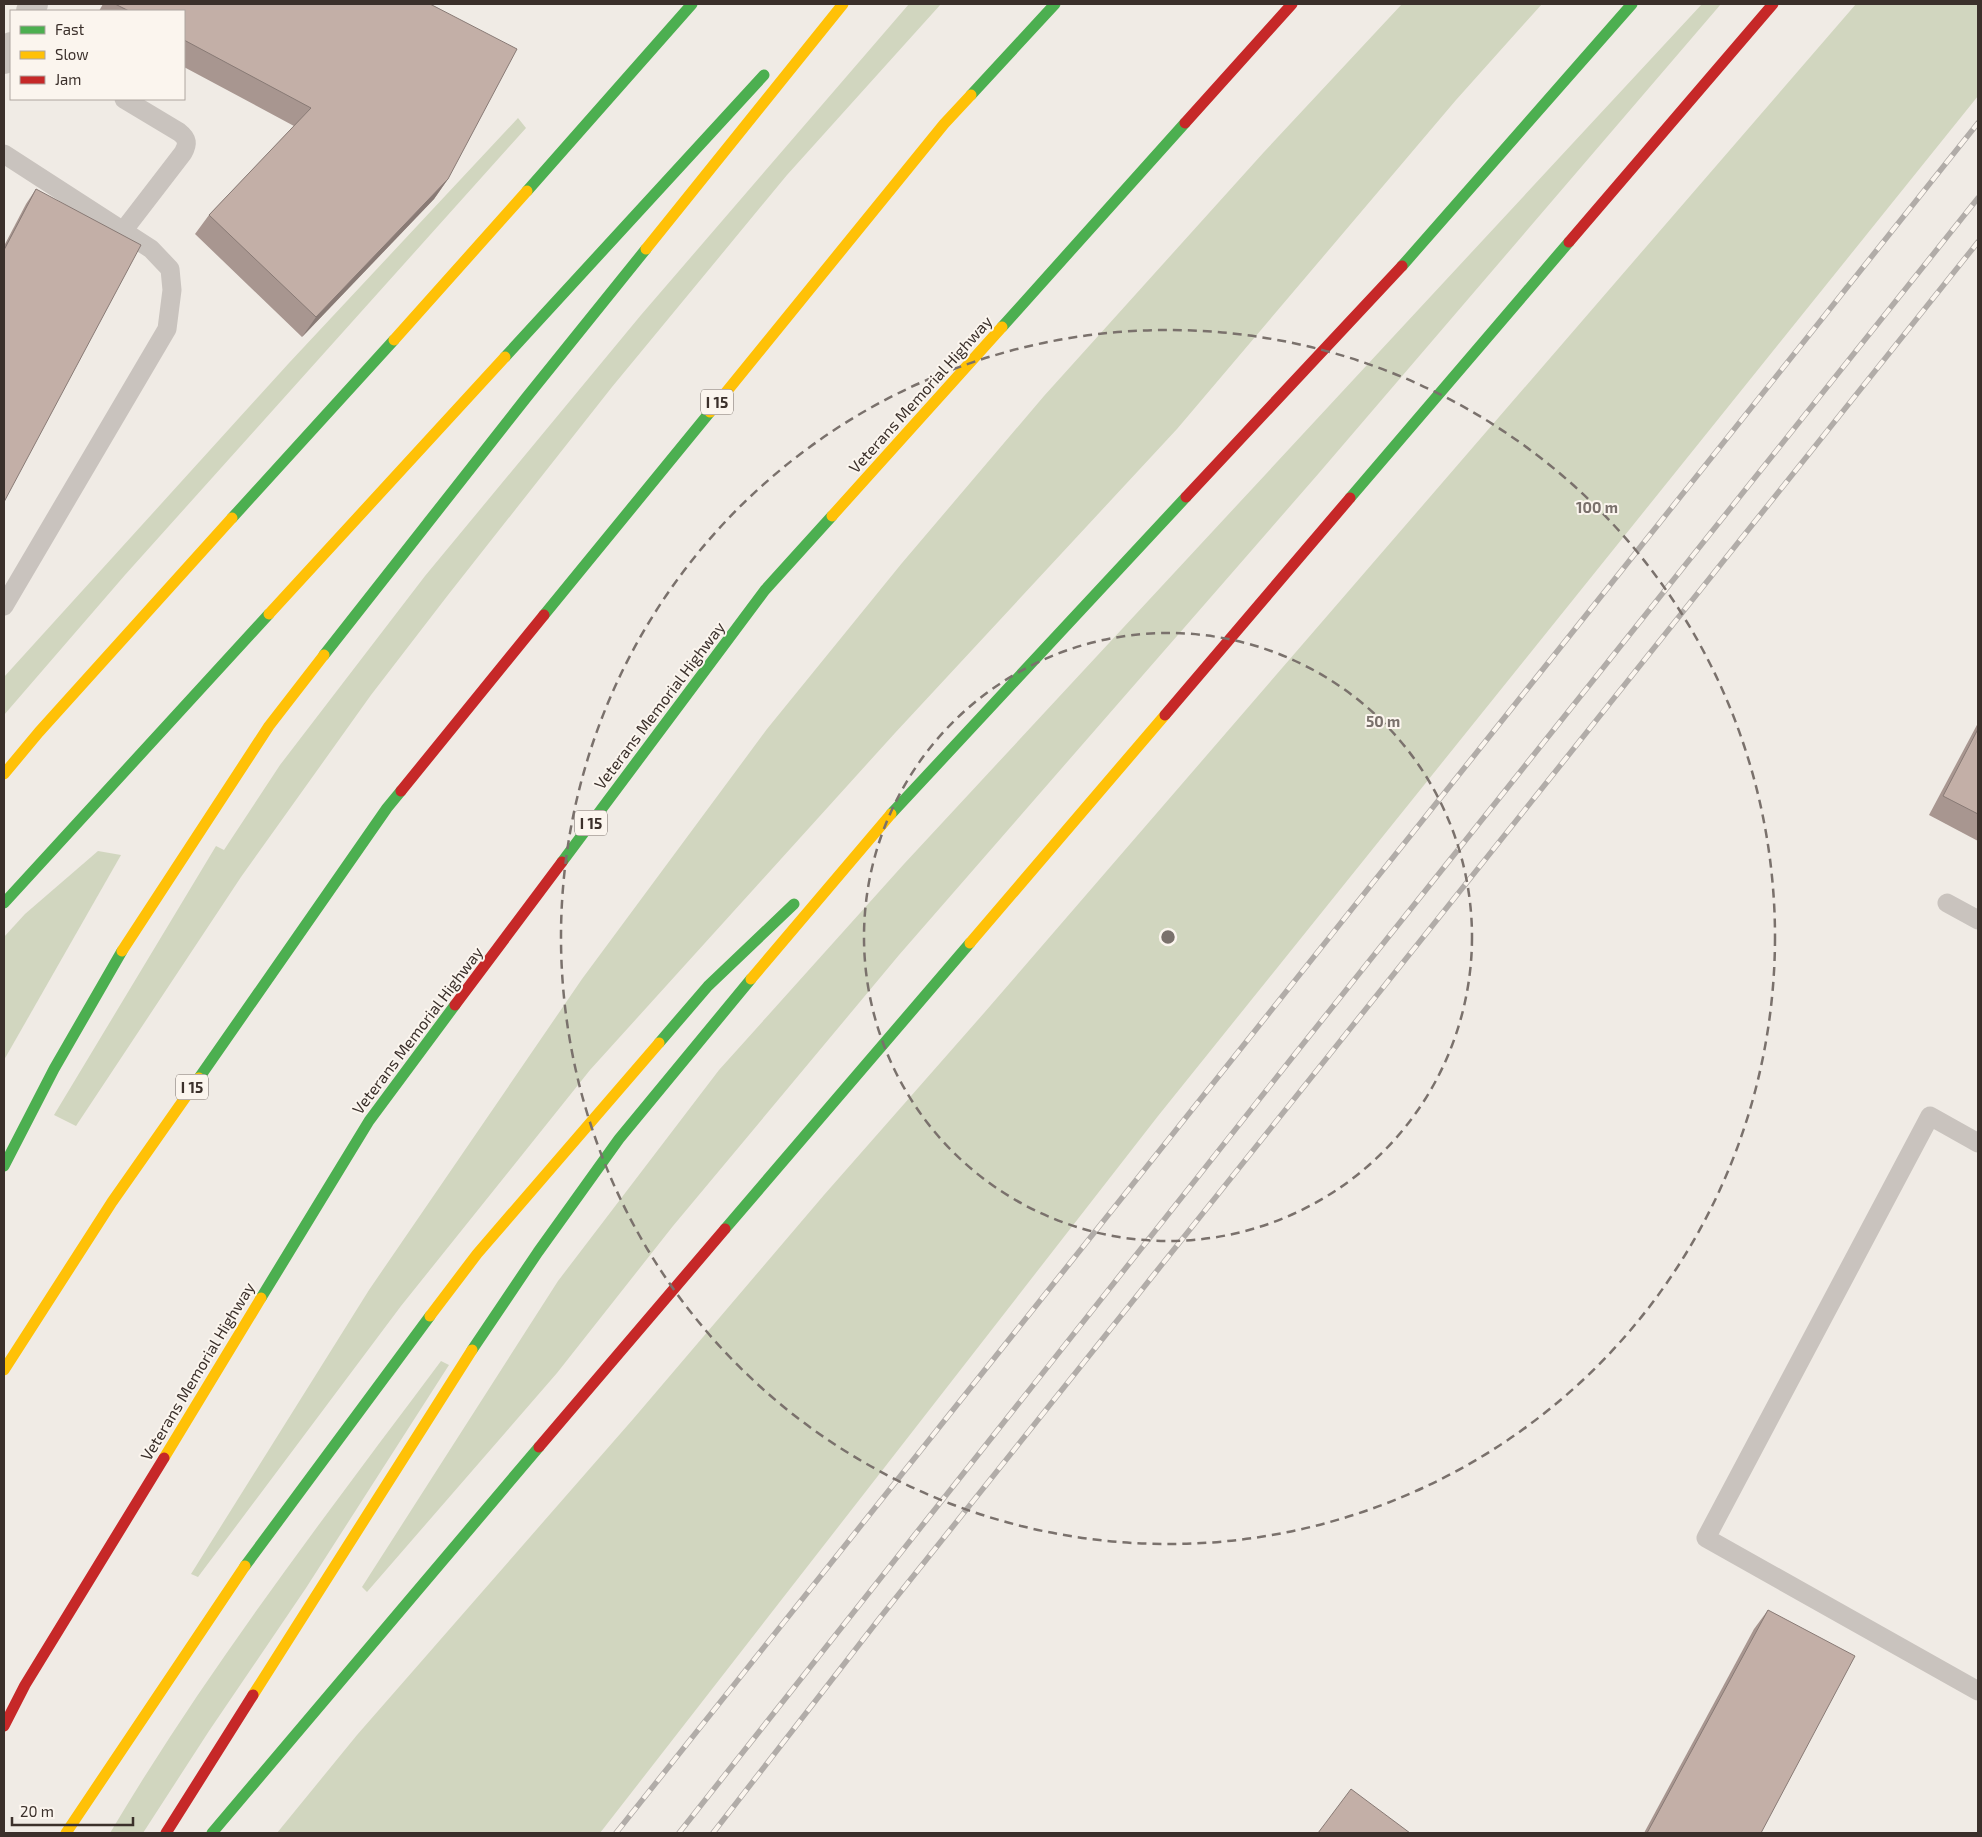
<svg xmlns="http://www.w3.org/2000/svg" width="1982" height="1837" viewBox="0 0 1982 1837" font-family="'Exo 2',sans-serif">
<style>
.green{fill:#d1d6bf}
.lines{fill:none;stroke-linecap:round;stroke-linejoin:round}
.lane{stroke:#c9c3be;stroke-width:19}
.street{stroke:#c9c3be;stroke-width:28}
.fast{stroke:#4caf50;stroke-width:11}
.slow{stroke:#ffc107;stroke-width:11}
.jam{stroke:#c62828;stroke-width:11}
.rail-casing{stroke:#b1aca8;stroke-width:5.5}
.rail{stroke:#fbf5ee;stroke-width:4;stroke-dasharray:11;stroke-linecap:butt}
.wall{fill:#a89690}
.shaded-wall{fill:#887a75}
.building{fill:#c3afa7;stroke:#887a75}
.ring{fill:none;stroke:#7a716c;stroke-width:2.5;stroke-dasharray:9 6}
.labels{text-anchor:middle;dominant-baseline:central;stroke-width:4;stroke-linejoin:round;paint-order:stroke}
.shield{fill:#fbf5ee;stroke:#756b66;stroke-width:1}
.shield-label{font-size:15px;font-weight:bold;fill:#3b302b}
.street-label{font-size:16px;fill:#3b302b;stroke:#fbf5ee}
.centre{fill:#7a716c;stroke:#fbf5ee;stroke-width:2.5}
.ring-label{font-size:15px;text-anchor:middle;font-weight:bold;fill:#7a716c;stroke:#fbf5ee;stroke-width:4;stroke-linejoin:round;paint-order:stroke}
</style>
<rect width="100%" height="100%" fill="#f0ebe5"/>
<g class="green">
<polygon points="909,4 941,4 787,175 612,387 448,595 371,695 241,877 76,1126 54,1115 216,846 224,850 280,765 425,576 641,315"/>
<polygon points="1402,4 1542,4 1456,100 1177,429 895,733 590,1070 401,1306 198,1577 191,1574 369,1290 582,979 767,729 902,563 1044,396 1264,152"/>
<polygon points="1702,4 1721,4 1319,473 899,955 673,1226 557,1373 367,1592 362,1587 558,1281 719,1070 904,864"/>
<polygon points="1856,4 1978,4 1978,96 1158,1116 600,1833 277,1833 357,1735 634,1418 824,1195 984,1013"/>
<polygon points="518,118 526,128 125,575 4,715 4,677 289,363"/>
<polygon points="98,851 121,855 4,1060 4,937 25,914"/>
<path d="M441 1361 449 1365 306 1588 209 1731 143 1833H110C208 1668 326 1515 441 1361Z"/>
</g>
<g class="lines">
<g class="lane">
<polyline points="4,154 151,249 170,269 172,290 167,329 4,606"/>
<path d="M123 231 183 153C188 144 188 139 179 132L124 99"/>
<polyline points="1947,903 1978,920"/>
<polyline points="1978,1143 1930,1116 1706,1538 1978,1691"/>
</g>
<g class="street">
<polyline points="30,11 34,4"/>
<polyline points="4,60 11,46"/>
</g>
<g class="fast">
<polyline points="971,95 1055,4"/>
<polyline points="527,191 692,4"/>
<polyline points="1402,266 1632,4"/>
<polyline points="1002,327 1185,123"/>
<polyline points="505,357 764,75"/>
<polyline points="1350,498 1569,242"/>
<polyline points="232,518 394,340"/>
<polyline points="544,615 710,412"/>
<polyline points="324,655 526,398 646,249"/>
<polyline points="891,814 1186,497"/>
<polyline points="562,862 765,590 832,516"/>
<polyline points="4,903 269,614"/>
<polyline points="659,1043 708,986 794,904"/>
<polyline points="199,1078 387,808 401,791"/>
<polyline points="4,1166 54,1069 122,951"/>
<polyline points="725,1229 970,943"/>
<polyline points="261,1298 369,1121 455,1005"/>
<polyline points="472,1350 538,1252 619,1139 751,979"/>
<polyline points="245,1566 430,1316"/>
<polyline points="212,1833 539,1447"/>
</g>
<g class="slow">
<polyline points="646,249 843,4"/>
<polyline points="394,340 527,191"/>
<polyline points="710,412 944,124 971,95"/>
<polyline points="832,516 1002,327"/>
<polyline points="269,614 505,357"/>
<polyline points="4,774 39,732 232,518"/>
<polyline points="970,943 1165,715"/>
<polyline points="122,951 269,726 324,655"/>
<polyline points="751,979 891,814"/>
<polyline points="430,1316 477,1254 659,1043"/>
<polyline points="4,1370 112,1202 199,1078"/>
<polyline points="164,1458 261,1298"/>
<polyline points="253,1695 472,1350"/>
<polyline points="66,1833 245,1566"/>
</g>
<g class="jam">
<polyline points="1185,123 1292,4"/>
<polyline points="1569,242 1773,4"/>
<polyline points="1186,497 1402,266"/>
<polyline points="1165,715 1350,498"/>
<polyline points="401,791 544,615"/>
<polyline points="455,1005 562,862"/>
<polyline points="539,1447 725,1229"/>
<polyline points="4,1726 25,1685 164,1458"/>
<polyline points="166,1833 253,1695"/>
</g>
<defs>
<g id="rail">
<polyline points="616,1833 1978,123"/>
<polyline points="679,1833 1295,1054 1978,198"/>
<polyline points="713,1833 879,1619 1978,242"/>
</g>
</defs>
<use href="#rail" class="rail-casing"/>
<use href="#rail" class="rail"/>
</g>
<g class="wall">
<polygon points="103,4 430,4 448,179 434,199 302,337 195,234 209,215 294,126 184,67 184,11 99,11"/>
<polygon points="36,189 4,502 4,246 26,204"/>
<polygon points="1978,723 1978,841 1929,815"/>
<polygon points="1768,1610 1761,1833 1644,1833 1754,1629"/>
</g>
<polygon class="shaded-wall" points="448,179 434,199 302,337 316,317"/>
<g class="building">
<polygon points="115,4 430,4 517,49 448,179 316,317 209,215 311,108 184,40 184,11 129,11"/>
<polygon points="36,189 141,245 4,502 4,250"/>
<polygon points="1978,729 1978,814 1943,796"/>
<polygon points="1768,1610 1855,1656 1761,1833 1647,1833"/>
<polygon points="1351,1789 1410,1833 1318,1833"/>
</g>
<g class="ring">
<circle cx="1168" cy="937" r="304"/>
<circle cx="1168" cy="937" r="607"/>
</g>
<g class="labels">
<g class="shield">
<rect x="701" y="389.5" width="32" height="25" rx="4"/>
<rect x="575" y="810.5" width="32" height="25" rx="4"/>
<rect x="176" y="1074.5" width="32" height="25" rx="4"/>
</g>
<g class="shield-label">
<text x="717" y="402">I 15</text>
<text x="591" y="823">I 15</text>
<text x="192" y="1087">I 15</text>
</g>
<g class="street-label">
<text transform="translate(920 394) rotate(-48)">Veterans Memorial Highway</text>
<text transform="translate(659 705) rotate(-53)">Veterans Memorial Highway</text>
<text transform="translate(417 1030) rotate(-53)">Veterans Memorial Highway</text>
<text transform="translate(197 1371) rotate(-59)">Veterans Memorial Highway</text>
</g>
</g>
<circle cx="1168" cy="937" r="8" class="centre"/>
<g class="ring-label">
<text x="1597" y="513">100 m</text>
<text x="1383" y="727">50 m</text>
</g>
<rect width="1982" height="1837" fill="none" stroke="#3b302b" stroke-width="10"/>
<rect x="10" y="10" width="175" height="90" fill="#fbf5ee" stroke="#aea6a0"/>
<rect x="20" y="26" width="25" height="8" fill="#4caf50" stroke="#aea6a0"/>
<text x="55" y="35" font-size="15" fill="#3b302b">Fast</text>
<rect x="20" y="51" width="25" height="8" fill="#ffc107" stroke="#aea6a0"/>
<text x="55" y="60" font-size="15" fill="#3b302b">Slow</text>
<rect x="20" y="76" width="25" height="8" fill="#c62828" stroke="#aea6a0"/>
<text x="55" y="85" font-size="15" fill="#3b302b">Jam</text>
<path d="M12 1817v8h121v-8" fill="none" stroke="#3b302b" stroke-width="2.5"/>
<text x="20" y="1817" font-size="15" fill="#3b302b" stroke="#fbf5ee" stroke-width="4" paint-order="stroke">20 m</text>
</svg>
